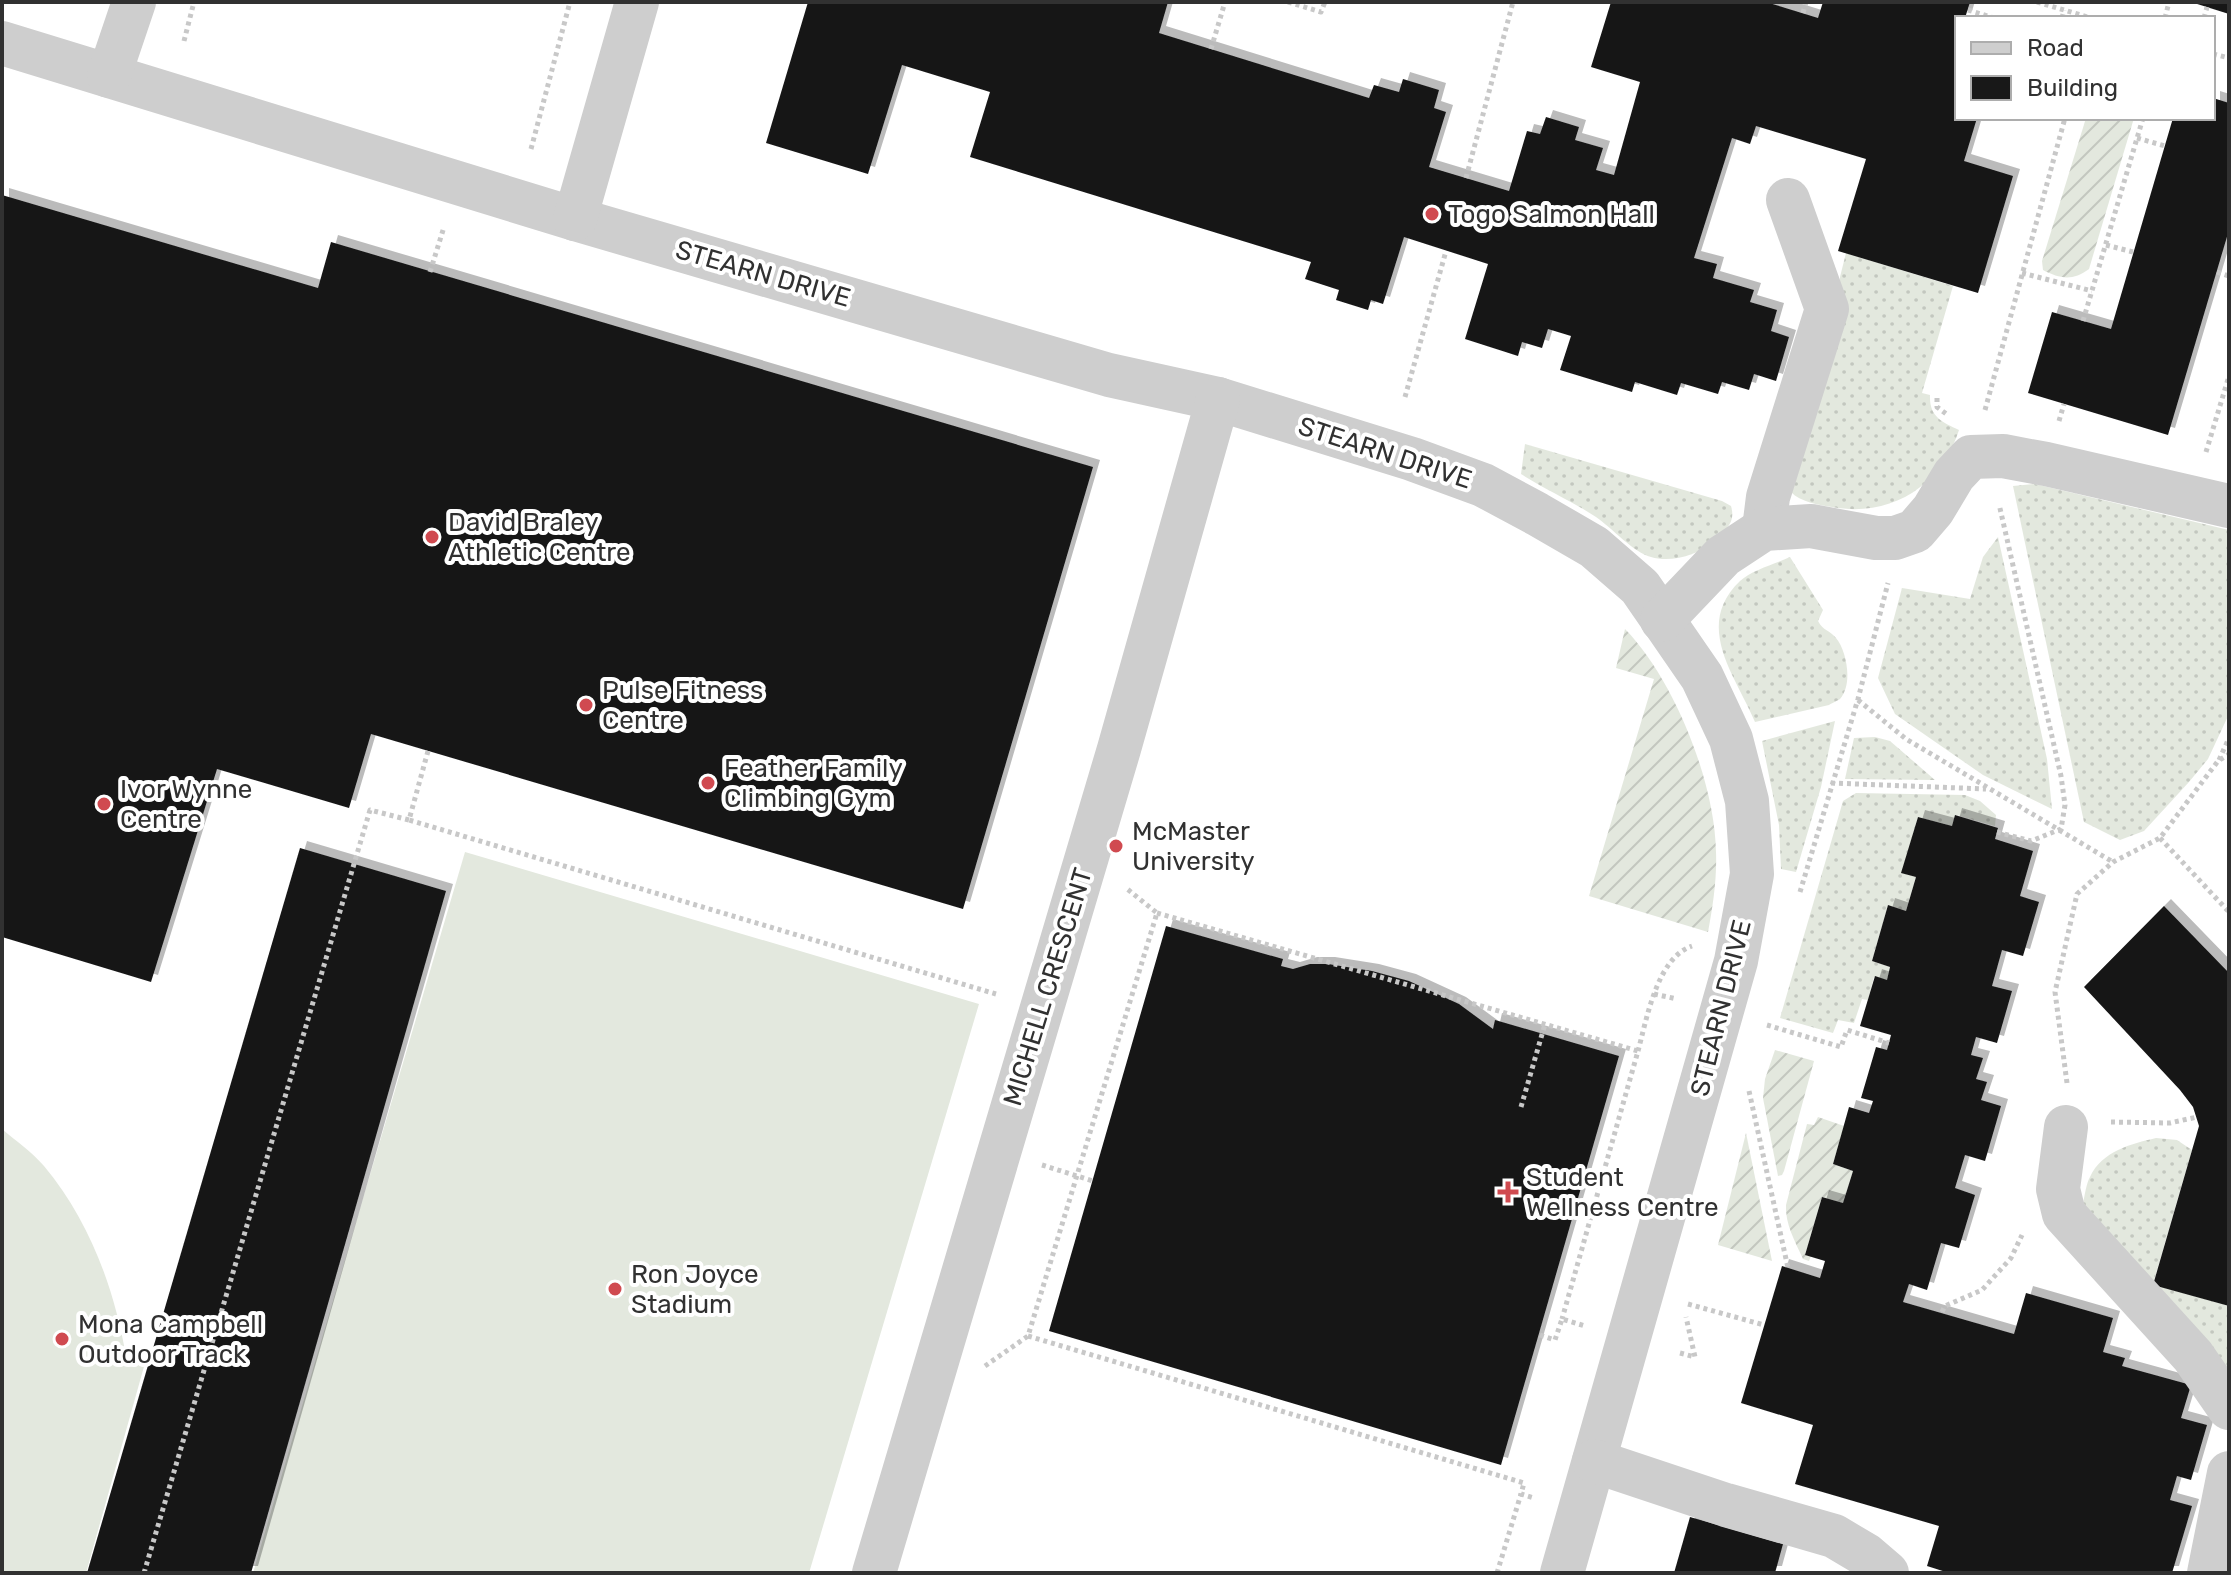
<svg xmlns="http://www.w3.org/2000/svg" width="2231" height="1575" viewBox="0 0 2231 1575" font-family="Rubik,sans-serif">
<style>
.grass{fill:url(#grass-dots)}
.garden{fill:url(#garden-furrows)}
.pitch{fill:#e3e8de}
.building{fill:#181818;filter:url(#shadow)}
.lines{fill:none;stroke-linecap:round;stroke-linejoin:round}
.path{stroke:#c8c8c8;stroke-width:5;stroke-dasharray:4 4;stroke-linecap:butt}
.minor{stroke:#cecece;stroke-width:44}
.poi-dot{fill:#d04a50;stroke:#fff;stroke-width:3}
.labels{text-anchor:middle;dominant-baseline:central;stroke-width:8;stroke-linejoin:round;paint-order:stroke}
.poi-label{font-size:26px;fill:#313131;stroke:#fff;text-anchor:start}
.street-label{font-size:26px;fill:#313131;stroke:#fff}
</style>
<defs>
<pattern id="grass-dots" width="8" height="8" patternUnits="userSpaceOnUse" patternTransform="scale(2)"><rect width="8" height="8" fill="#e3e8de"/><path d="M2 2h.1M6 6h.1" fill="none" stroke="#c3c7bf" stroke-width="1.8" stroke-linecap="round"/></pattern>
<pattern id="garden-furrows" width="10" height="10" patternUnits="userSpaceOnUse" patternTransform="scale(2)"><rect width="10" height="10" fill="#e3e8de"/><path d="M-1 1l2-2M0 10L10 0M9 11l2-2" fill="none" stroke="#c3c7bf"/></pattern>
<filter id="shadow"><feDropShadow dx="7" dy="-7" stdDeviation="0" flood-color="#0004"/></filter>
</defs>
<rect width="100%" height="100%" fill="#fff"/>
<g class="grass">
<path d="M1846 253 1953 286 1922 393 1930 395C1929 417 1942 422 1959 430 1941 486 1891 518 1832 507 1819 505 1800 502 1791 492L1839 312 1840 277Z"/>
<path d="M1525 444 1722 501 1731 506C1736 523 1726 529 1714 541 1699 555 1671 563 1651 557 1634 553 1612 528 1596 517 1572 501 1546 490 1521 474Z"/>
<polygon points="2035,484 2229,530 2229,714 2208,759 2189,782 2144,831 2120,840 2084,822 2013,486"/>
<polygon points="1998,537 2047,759 2052,809 1983,775 1895,714 1878,678 1902,588 1970,599 1983,557"/>
<path d="M1790 557 1823 610 1818 621C1823 631 1830 630 1836 638 1847 651 1853 685 1840 699 1839 700 1830 704 1829 705L1755 722C1736 676 1693 626 1740 581 1752 570 1775 564 1790 557Z"/>
<polygon points="1835,721 1821,787 1796,872 1781,869 1779,825 1762,741"/>
<polygon points="1875,737 1890,741 1935,780 1845,779 1854,738"/>
<polygon points="1856,793 1965,795 1980,801 1996,815 1995,826 1956,815 1952,826 1918,817 1902,872 1916,877 1906,911 1888,905 1872,961 1890,967 1887,980 1874,977 1868,1000 1862,999 1854,1023 1838,1020 1833,1033 1780,1018 1843,801"/>
<path d="M2156 1138 2177 1140 2192 1150 2153 1284 2229 1306V1386L2083 1203C2085 1195 2086 1184 2090 1177 2102 1151 2131 1144 2156 1138Z"/>
</g>
<g class="garden">
<path d="M2086 118H2134L2089 269C2073 281 2060 279 2043 270L2042 261Z"/>
<path d="M1625 629C1674 679 1715 782 1716 852 1717 878 1713 906 1708 932L1589 896 1654 679 1616 668Z"/>
<polygon points="1775,1050 1814,1061 1784,1171 1782,1175 1778,1176 1763,1098 1765,1079"/>
<path d="M1818 1117 1844 1126 1833 1164 1853 1171 1843 1203 1822 1197 1805 1255 1811 1256 1809 1261 1803 1259C1795 1241 1785 1224 1786 1205L1807 1124 1814 1125Z"/>
<polygon points="1746,1133 1772,1261 1718,1245"/>
</g>
<g class="pitch">
<polygon points="465,852 979,1004 809,1573 253,1573"/>
<path d="M2 1129C16 1141 32 1152 44 1166 89 1220 114 1287 126 1356L145 1363 86 1573H2Z"/>
</g>
<g class="building">
<polygon points="808,2 1168,2 1159,33 1369,98 1374,85 1399,92 1403,79 1439,90 1434,108 1446,112 1429,167 1509,191 1527,131 1540,134 1546,117 1579,127 1575,140 1603,148 1596,170 1614,175 1640,82 1591,67 1611,2 1766,2 1818,18 1823,2 1970,2 1965,18 1957,18 1957,118 1977,118 1964,161 2013,176 1978,293 1838,251 1866,159 1756,126 1750,144 1732,138 1694,258 1717,264 1713,278 1754,290 1750,302 1777,310 1771,331 1789,337 1776,381 1754,374 1749,390 1722,382 1718,394 1681,383 1677,395 1635,382 1632,392 1560,370 1571,336 1548,329 1542,348 1522,342 1518,356 1465,339 1488,264 1404,237 1383,304 1371,300 1368,310 1336,300 1339,290 1305,279 1311,262 970,157 990,92 902,65 868,174 766,143"/>
<polygon points="2194,2 2229,2 2229,14 2194,3"/>
<polygon points="2213,98 2229,103 2229,230 2168,435 2028,393 2052,312 2111,329 2173,118 2213,118"/>
<polygon points="2,195 318,288 331,242 1093,467 963,909 371,734 349,808 217,769 151,982 2,937"/>
<polygon points="1955,815 1998,828 1995,839 2033,851 2020,896 2039,902 2023,956 2002,950 1992,986 2012,991 1997,1043 1976,1037 1971,1055 1983,1058 1976,1079 1987,1082 1981,1100 2001,1106 1985,1161 1965,1155 1955,1188 1975,1195 1959,1248 1941,1243 1927,1290 1909,1284 1903,1302 2014,1334 2026,1293 2113,1318 2103,1352 2125,1358 2122,1366 2191,1385 2181,1418 2207,1425 2191,1480 2177,1476 2170,1500 2192,1506 2172,1573 1949,1573 1927,1566 1939,1526 1795,1484 1813,1425 1741,1403 1782,1266 1820,1278 1825,1261 1805,1255 1822,1197 1843,1203 1853,1171 1833,1164 1849,1107 1869,1113 1873,1101 1861,1098 1876,1047 1887,1050 1891,1035 1860,1026 1875,976 1887,980 1890,967 1872,961 1888,905 1906,911 1916,877 1901,873 1918,817 1952,826"/>
<polygon points="300,848 446,891 251,1573 87,1573"/>
<polygon points="2164,906 2229,973 2229,1306 2153,1285 2199,1126 2193,1107 2180,1090 2084,987"/>
<polygon points="1166,926 1283,959 1281,966 1293,969 1310,964 1328,964 1372,971 1409,981 1459,1004 1493,1029 1495,1020 1619,1056 1501,1465 1049,1331"/>
<polygon points="1690,1517 1783,1544 1775,1573 1674,1573"/>
</g>
<g class="lines">
<g class="path">
<polyline points="1288,2 1321,12 1325,2"/>
<polyline points="2037,2 2091,18"/>
<polyline points="1968,10 1994,18"/>
<polyline points="1803,13 1806,2"/>
<polyline points="2062,18 2064,10"/>
<polyline points="2165,18 2169,2"/>
<polyline points="2204,18 2207,7"/>
<polyline points="184,41 194,2"/>
<polyline points="1211,49 1225,2"/>
<polyline points="2213,54 2229,58"/>
<polyline points="2137,138 2165,146"/>
<polyline points="531,149 570,2"/>
<polyline points="1466,178 1513,2"/>
<polyline points="2106,245 2133,252"/>
<polyline points="430,272 444,227"/>
<polyline points="2217,272 2229,276"/>
<polyline points="2022,273 2092,291"/>
<polyline points="2083,321 2143,118"/>
<polyline points="1405,397 1446,251"/>
<polyline points="1937,398 1937,407 1949,416"/>
<polyline points="1985,410 2065,118"/>
<polyline points="2059,421 2064,404"/>
<polyline points="2206,452 2229,376"/>
<polyline points="1858,700 1906,739 2113,862"/>
<polyline points="428,751 409,820 996,994"/>
<polyline points="2219,760 2229,738"/>
<polyline points="1831,783 1986,789"/>
<polyline points="1997,832 2031,841 2061,829 2065,805 2061,776 1999,504"/>
<polyline points="2160,838 2229,912"/>
<polyline points="1800,892 1858,699 1888,583"/>
<polyline points="1157,913 1638,1051 1562,1319"/>
<polyline points="1654,994 1677,999"/>
<polyline points="1767,1025 1841,1047 1847,1030 1889,1043"/>
<path d="M1638 1051C1647 1018 1657 958 1692 946"/>
<polyline points="2067,1083 2055,992 2077,894 2113,862 2160,838 2218,761 2229,754"/>
<polyline points="1749,1091 1788,1268"/>
<polyline points="1521,1107 1545,1024"/>
<polyline points="2111,1122 2170,1123 2197,1117"/>
<polyline points="1042,1165 1093,1181"/>
<polyline points="1688,1304 1764,1325"/>
<polyline points="1942,1312 1945,1306 1982,1290 2011,1258 2022,1235"/>
<polyline points="1540,1335 1555,1340 1562,1319 1585,1326"/>
<polyline points="1028,1336 1524,1483 1521,1494 1534,1498"/>
<polyline points="1680,1353 1695,1357 1686,1317"/>
<polyline points="985,1366 1028,1336 1157,913 1126,888"/>
<polyline points="144,1573 370,810 409,820"/>
<polyline points="1497,1573 1521,1494"/>
</g>
<g class="minor">
<polyline points="2,43 575,219 1109,375 1218,399 1412,459 1483,485 1537,514 1594,547 1640,587 1702,677 1731,739 1747,801 1752,874 1736,961 1562,1573"/>
<polyline points="109,76 134,2"/>
<polyline points="575,219 637,2"/>
<polyline points="1764,529 1768,497 1827,309 1788,200"/>
<polyline points="1662,620 1723,556 1764,529 1811,526 1876,538 1895,538 1915,531 1933,510 1954,475 1971,457 2003,456 2046,464 2229,506"/>
<polyline points="2066,1127 2058,1189 2064,1214 2193,1356 2229,1408"/>
<polyline points="1594,1461 1726,1505 1834,1536 1866,1555 1887,1573"/>
<polyline points="874,1573 1119,749 1218,399"/>
<polyline points="2209,1573 2229,1473"/>
</g>
</g>
<g class="poi-dot">
<circle cx="1432" cy="214" r="8"/>
<circle cx="432" cy="537" r="8"/>
<circle cx="586" cy="705" r="8"/>
<circle cx="708" cy="783" r="8"/>
<circle cx="104" cy="804" r="8"/>
<circle cx="1116" cy="846" r="8"/>
<path d="M1504 1180h8v8h8v8h-8v8h-8v-8h-8v-8h8z"/>
<circle cx="615" cy="1289" r="8"/>
<circle cx="62" cy="1339" r="8"/>
</g>
<g class="labels">
<g class="poi-label">
<text x="1448" y="214">Togo Salmon Hall</text>
<text x="448" y="522">David Braley<tspan x="448" dy="30">Athletic Centre</tspan></text>
<text x="602" y="690">Pulse Fitness<tspan x="602" dy="30">Centre</tspan></text>
<text x="724" y="768">Feather Family<tspan x="724" dy="30">Climbing Gym</tspan></text>
<text x="120" y="789">Ivor Wynne<tspan x="120" dy="30">Centre</tspan></text>
<text x="1132" y="831">McMaster<tspan x="1132" dy="30">University</tspan></text>
<text x="1526" y="1177">Student<tspan x="1526" dy="30">Wellness Centre</tspan></text>
<text x="631" y="1274">Ron Joyce<tspan x="631" dy="30">Stadium</tspan></text>
<text x="78" y="1324">Mona Campbell<tspan x="78" dy="30">Outdoor Track</tspan></text>
</g>
<g class="street-label">
<text transform="translate(763 274) rotate(16)">STEARN DRIVE</text>
<text transform="translate(1385 453) rotate(18)">STEARN DRIVE</text>
<text transform="translate(1048 987) rotate(-73)">MICHELL CRESCENT</text>
<text transform="translate(1721 1008) rotate(-76)">STEARN DRIVE</text>
</g>
</g>
<rect width="2231" height="1575" fill="none" stroke="#313131" stroke-width="8"/>
<rect x="1955" y="16" width="260" height="104" fill="#ffffff" stroke="#adadad" stroke-width="2"/>
<rect x="1971" y="42" width="40" height="12" fill="#cecece" stroke="#adadad" stroke-width="2"/>
<text x="2027" y="56" font-size="24" fill="#313131">Road</text>
<rect x="1971" y="76" width="40" height="24" fill="#181818" stroke="#adadad" stroke-width="2"/>
<text x="2027" y="96" font-size="24" fill="#313131">Building</text>
</svg>
